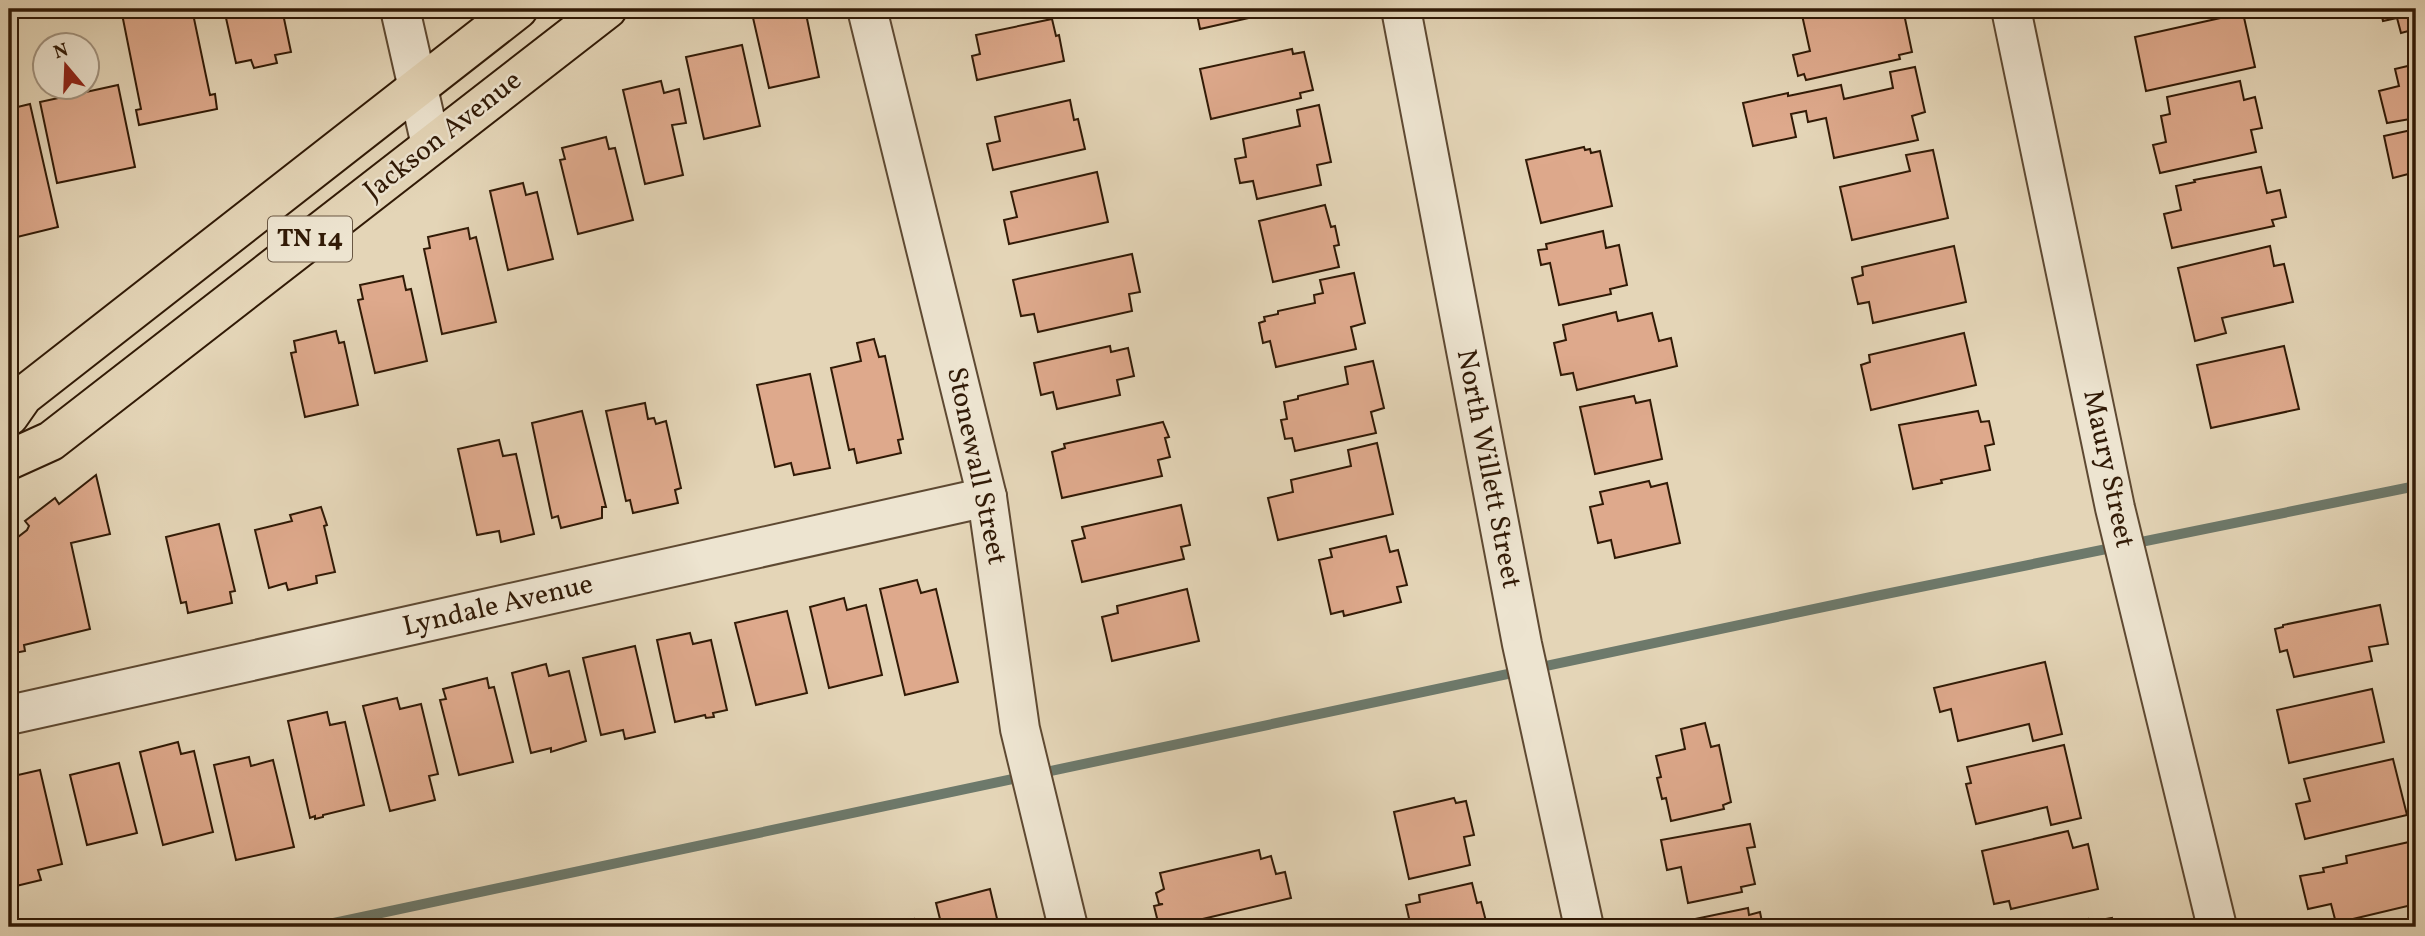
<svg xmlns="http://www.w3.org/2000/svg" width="2425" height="936" viewBox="0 0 2425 936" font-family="Vollkorn,serif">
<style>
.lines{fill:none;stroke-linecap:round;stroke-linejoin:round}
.stream{stroke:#6d796b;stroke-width:10}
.building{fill:#dea98c;stroke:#311a06;stroke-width:2}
.minor-casing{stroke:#5e4932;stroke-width:42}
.major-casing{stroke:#311a06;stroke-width:42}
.minor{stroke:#ede4d0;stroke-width:38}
.major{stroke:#e4d5b7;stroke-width:38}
.labels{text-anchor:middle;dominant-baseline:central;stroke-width:5;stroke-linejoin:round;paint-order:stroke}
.shield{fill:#ede4d0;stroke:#695743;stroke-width:2}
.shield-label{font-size:26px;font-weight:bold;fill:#311a06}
.street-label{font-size:28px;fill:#311a06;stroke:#ede4d0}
</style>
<rect width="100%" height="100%" fill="#e4d5b7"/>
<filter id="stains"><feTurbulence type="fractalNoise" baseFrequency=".00286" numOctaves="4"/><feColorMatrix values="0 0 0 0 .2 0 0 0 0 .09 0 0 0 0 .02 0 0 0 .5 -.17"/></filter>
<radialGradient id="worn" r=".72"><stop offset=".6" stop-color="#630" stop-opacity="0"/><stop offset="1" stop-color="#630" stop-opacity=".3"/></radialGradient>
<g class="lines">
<polyline class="stream" points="315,927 1871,597 2416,486"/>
</g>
<g class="building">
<polygon points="121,9 192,9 210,95 215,94 217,109 139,125 136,110 141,109"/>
<polygon points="224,9 282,9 291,52 275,55 277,63 254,68 251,60 236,63"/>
<polygon points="751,9 805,9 819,77 769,88"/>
<polygon points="1196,9 1289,9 1200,29"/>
<polygon points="1828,9 1903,9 1912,52 1899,55 1900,59 1806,80 1804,74 1798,76 1793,55 1810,51 1802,15"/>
<polygon points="2380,9 2416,9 2416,29 2401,33 2397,18 2383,21"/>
<polygon points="2243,13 2255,67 2146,91 2135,37"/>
<polygon points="1052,19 1056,36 1059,35 1064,61 977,80 972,56 980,54 976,35"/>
<polygon points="742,45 760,126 704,139 686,57"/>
<polygon points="1292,49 1293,54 1304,52 1313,90 1300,93 1301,98 1211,119 1200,69"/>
<polygon points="2416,64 2416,118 2387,123 2379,91 2399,86 2395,69"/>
<polygon points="1915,67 1925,112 1912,116 1918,140 1834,158 1826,118 1808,122 1806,111 1791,114 1796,137 1753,146 1743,103 1788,93 1788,96 1841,85 1844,99 1893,88 1890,72"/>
<polygon points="661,81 664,93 679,89 686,123 672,125 683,175 645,184 623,90"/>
<polygon points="2240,81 2244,100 2255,97 2262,128 2251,130 2256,152 2160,173 2153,145 2166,142 2161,116 2170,114 2167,97"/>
<polygon points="118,85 135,167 57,183 40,102"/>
<polygon points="1070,100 1074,120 1078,119 1085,149 993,170 987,144 1000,141 995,117"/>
<polygon points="30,104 58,227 9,239 9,109"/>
<polygon points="1319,105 1331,162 1317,165 1321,185 1257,199 1253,181 1240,183 1235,159 1246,157 1243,139 1300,126 1297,110"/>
<polygon points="2416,129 2416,172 2393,178 2384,136"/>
<polygon points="606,137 609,149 615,148 633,220 578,234 560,160 565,159 562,148"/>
<polygon points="1584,147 1585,150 1590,149 1591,153 1600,151 1612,206 1541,223 1526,160"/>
<polygon points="1933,150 1948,218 1852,240 1840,187 1910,171 1906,155"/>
<polygon points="2261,167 2267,193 2280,190 2286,217 2272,220 2274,226 2172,248 2164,214 2181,210 2176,186 2195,182 2194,180"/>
<polygon points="1097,172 1108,222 1009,244 1004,220 1017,217 1011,192"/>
<polygon points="523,183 526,195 537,192 553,259 508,270 490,191"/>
<polygon points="1325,205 1331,227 1335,226 1339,245 1334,246 1339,267 1273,282 1259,221"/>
<polygon points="468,228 470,239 476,237 496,322 442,334 424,249 430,248 428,237"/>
<polygon points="1603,231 1606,248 1619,245 1627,285 1610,289 1611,294 1559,305 1550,263 1541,265 1538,250 1547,249 1546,244"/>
<polygon points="1954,246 1966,302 1873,323 1869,302 1858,304 1852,278 1863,275 1862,267"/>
<polygon points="2270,246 2274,266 2284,264 2293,302 2222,318 2226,333 2195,341 2178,268"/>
<polygon points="1132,254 1140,292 1129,294 1132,311 1038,332 1034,314 1021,316 1013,280"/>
<polygon points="1354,273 1365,323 1351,327 1356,349 1276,367 1270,341 1263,343 1259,323 1265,321 1264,317 1278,314 1278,311 1315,303 1314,295 1323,293 1320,280"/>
<polygon points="403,276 406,290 411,289 427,361 375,373 358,300 363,299 360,285"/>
<polygon points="1616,312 1618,321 1652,313 1659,341 1671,338 1677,366 1577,390 1573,373 1561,375 1554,343 1566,340 1563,325"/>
<polygon points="336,331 339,343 344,342 358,405 305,417 291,353 296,352 294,341"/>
<polygon points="1964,333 1976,385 1871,410 1861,365 1870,362 1869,355"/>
<polygon points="874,339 879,357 885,356 903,439 898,440 901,453 857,463 854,449 849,450 831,368 861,361 857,343"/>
<polygon points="1110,346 1111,352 1128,348 1134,376 1117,380 1120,395 1057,409 1053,392 1041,395 1034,363"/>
<polygon points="2284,346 2299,409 2211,428 2197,365"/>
<polygon points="1373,361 1384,408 1371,412 1376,433 1295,451 1292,438 1285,439 1281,420 1287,419 1284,402 1298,399 1298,396 1348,384 1345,367"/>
<polygon points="810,374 830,468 794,475 791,463 775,467 757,385"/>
<polygon points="1634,396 1636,403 1650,400 1662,459 1595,474 1580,407"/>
<polygon points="645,403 648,419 654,418 656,424 666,421 681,488 675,490 678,503 633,513 630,500 626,501 606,411"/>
<polygon points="582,411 606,507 602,507 602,518 561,528 558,516 552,518 532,423"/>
<polygon points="1978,411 1981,422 1989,421 1994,444 1985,446 1990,470 1941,480 1942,483 1913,489 1899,425"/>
<polygon points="1163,422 1169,437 1165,438 1170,457 1158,460 1162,476 1062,498 1052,452 1065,448 1064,444"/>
<polygon points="499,440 503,456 516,454 534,534 501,542 499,531 477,535 458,449"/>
<polygon points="1377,443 1393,514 1278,540 1268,498 1293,492 1291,480 1351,466 1348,450"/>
<polygon points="96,475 110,534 71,543 90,629 24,645 25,651 9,654 9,544 27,530 29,526 25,521 55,498 59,504"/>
<polygon points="1649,481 1651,487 1667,483 1680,543 1615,558 1611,540 1598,543 1590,507 1603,504 1600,492"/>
<polygon points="1181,505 1190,545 1181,547 1184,559 1082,582 1072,541 1085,538 1082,527"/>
<polygon points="321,507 327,525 324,526 335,572 316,576 317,583 288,590 286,583 269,588 255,530 292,521 290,515"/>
<polygon points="219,524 235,591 230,592 232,603 188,613 186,602 181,603 166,537"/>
<polygon points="1386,536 1390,552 1398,550 1407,585 1397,587 1401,602 1344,616 1343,611 1331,614 1319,560 1332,557 1330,549"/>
<polygon points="917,580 921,593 936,589 958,682 905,695 880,589"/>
<polygon points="1187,589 1199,641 1112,661 1102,617 1118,613 1117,606"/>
<polygon points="844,598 847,610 866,605 882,675 829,688 810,607"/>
<polygon points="2380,605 2388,644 2369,647 2372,661 2294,677 2287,650 2280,652 2275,629 2283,627 2283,625"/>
<polygon points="787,611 807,693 756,705 735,623"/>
<polygon points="690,633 693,644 711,640 727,710 713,713 714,717 706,718 705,715 675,722 657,640"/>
<polygon points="635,646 655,732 625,739 623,730 601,735 583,658"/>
<polygon points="2045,662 2062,734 2033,741 2029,724 1958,741 1951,709 1940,712 1934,688"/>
<polygon points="546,664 549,676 569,671 586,741 551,752 551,748 531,753 512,673"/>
<polygon points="487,678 489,688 494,687 513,762 459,775 440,700 446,699 443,689"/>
<polygon points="2372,689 2384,742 2289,763 2277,710"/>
<polygon points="397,698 400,709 421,704 438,774 429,776 435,800 390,811 363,706"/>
<polygon points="327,712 330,725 345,722 364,805 323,815 323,817 315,819 315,816 310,818 288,721"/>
<polygon points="1705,723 1711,747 1719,745 1731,802 1723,805 1724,809 1671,821 1666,798 1662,799 1657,778 1661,777 1656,756 1685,749 1681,729"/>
<polygon points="178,742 181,754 194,751 213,832 163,845 140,752"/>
<polygon points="2064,745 2081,818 2051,825 2047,807 1976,824 1966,784 1971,783 1967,767"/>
<polygon points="249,757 251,766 273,760 294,847 236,860 214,765"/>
<polygon points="2393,759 2407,815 2305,839 2296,804 2310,801 2304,779"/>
<polygon points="119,763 137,833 87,845 70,775"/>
<polygon points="40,770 62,864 38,870 41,880 16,886 9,862 9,777"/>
<polygon points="1454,798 1456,803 1466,801 1474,835 1464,837 1470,865 1409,879 1394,812"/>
<polygon points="1750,824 1755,847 1747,848 1755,884 1741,887 1742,892 1688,903 1681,867 1667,870 1661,840"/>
<polygon points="2068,831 2073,848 2088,844 2098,889 2011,909 2009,901 1994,904 1982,851"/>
<polygon points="2409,842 2416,875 2416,904 2336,923 2331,904 2308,909 2300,876 2324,872 2323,868 2347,863 2346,856"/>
<polygon points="1259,850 1261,859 1271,856 1276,874 1285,872 1291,898 1173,926 1172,923 1159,926 1154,906 1163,904 1159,904 1156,893 1164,889 1160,873"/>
<polygon points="1472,883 1477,903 1481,902 1487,925 1481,927 1411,927 1406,905 1420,902 1419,895"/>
<polygon points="990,889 999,927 942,927 936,903"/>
<polygon points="1748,908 1749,915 1760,912 1763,927 1697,927 1695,919"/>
<polygon points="2112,918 2114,927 2051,927 2088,919 2089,922"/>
<polygon points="914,919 916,927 877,927"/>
<polygon points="1258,921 1259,927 1216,927 1235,923 1236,926"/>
</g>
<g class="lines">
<defs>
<g id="minor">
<polyline points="400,9 431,145"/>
<polyline points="867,9 987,497 1020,729 1068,927"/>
<polyline points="1401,9 1522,644 1584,927"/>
<polyline points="2011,9 2115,508 2217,927"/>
<polyline points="9,715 987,497"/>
</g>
<g id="major">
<polyline points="9,416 23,396 518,9"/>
<polyline points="9,460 51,441 607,9"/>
</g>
</defs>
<use href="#minor" class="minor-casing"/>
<use href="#major" class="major-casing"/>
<use href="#minor" class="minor"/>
<use href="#major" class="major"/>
</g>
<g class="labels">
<rect class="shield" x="268" y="216.5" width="84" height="45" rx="5"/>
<g class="shield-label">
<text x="310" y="239">TN 14</text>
</g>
<g class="street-label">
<text transform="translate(443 136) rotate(-38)">Jackson Avenue</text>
<text transform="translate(976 466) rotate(78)">Stonewall Street</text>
<text transform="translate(1488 469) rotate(79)">North Willett Street</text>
<text transform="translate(2108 469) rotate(78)">Maury Street</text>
<text transform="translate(498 606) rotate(-13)">Lyndale Avenue</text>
</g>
</g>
<rect width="2425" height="936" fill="none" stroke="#e4d5b7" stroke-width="35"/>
<rect x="10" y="10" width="2404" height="915" fill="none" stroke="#311a06" stroke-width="3.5"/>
<rect x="18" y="18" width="2390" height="901" fill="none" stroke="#311a06" stroke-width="2"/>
<g transform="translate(66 66) rotate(341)"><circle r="33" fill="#ede4d0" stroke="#a2937f" stroke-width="2"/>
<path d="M0-5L12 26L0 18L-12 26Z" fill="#8f2418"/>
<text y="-10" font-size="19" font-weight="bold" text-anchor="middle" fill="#311a06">N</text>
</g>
<rect width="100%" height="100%" filter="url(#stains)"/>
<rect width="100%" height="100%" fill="url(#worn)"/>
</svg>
